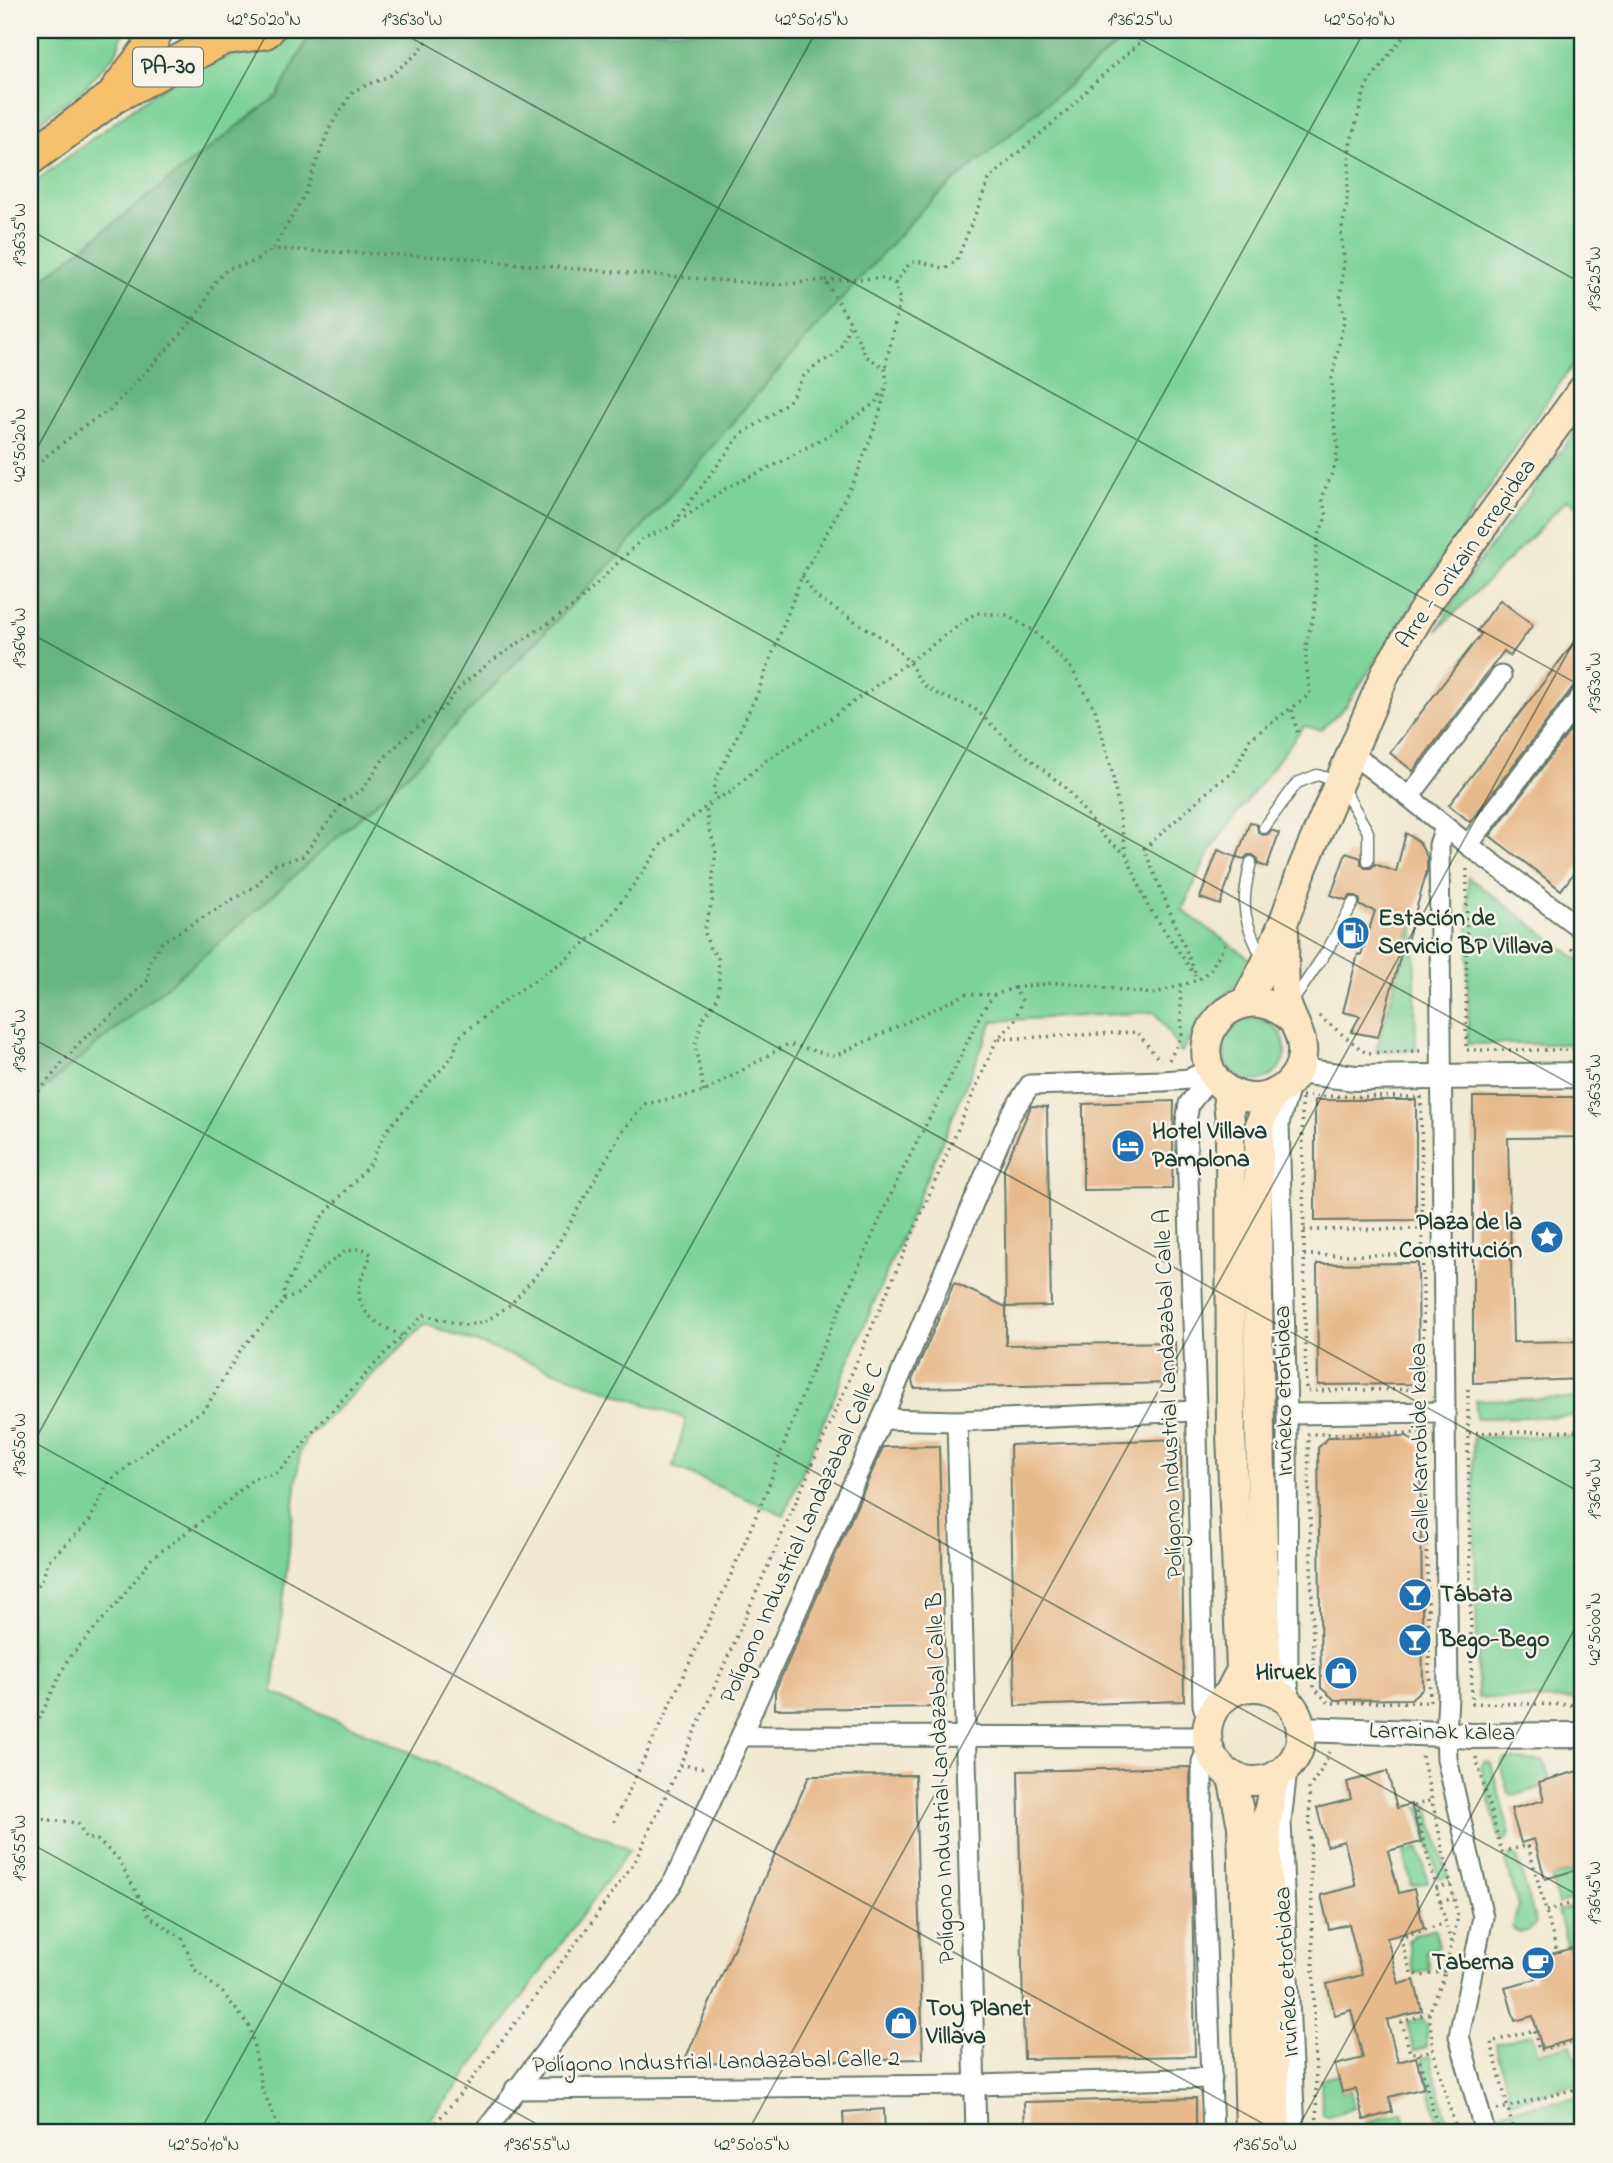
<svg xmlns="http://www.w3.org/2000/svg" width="1613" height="2163" viewBox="0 0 1613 2163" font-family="'Indie Flower',sans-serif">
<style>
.green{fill:#7cd397;stroke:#4e8866;stroke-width:2}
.forest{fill:#65b580;stroke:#42795a;stroke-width:2}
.building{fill:#e7ba8d}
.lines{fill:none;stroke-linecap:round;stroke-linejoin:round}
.service-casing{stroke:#68796b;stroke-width:13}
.minor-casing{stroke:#68796b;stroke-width:23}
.tertiary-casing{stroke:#68796b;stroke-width:28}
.secondary-casing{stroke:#68796b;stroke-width:32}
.trunk-casing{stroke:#68796b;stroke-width:37}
.path{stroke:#68796b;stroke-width:3.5;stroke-dasharray:2 5;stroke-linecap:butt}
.service{stroke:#fff;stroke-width:10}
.minor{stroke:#fff;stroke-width:19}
.tertiary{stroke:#fff;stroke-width:24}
.secondary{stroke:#fce6c4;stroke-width:28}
.trunk{stroke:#f7c06c;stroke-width:33}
.ticks{fill:none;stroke:#1f3d34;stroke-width:2;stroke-opacity:0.45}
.labels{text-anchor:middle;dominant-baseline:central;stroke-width:5;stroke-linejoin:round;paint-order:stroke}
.shield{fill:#f7f3e8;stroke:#60746a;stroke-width:2}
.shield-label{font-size:23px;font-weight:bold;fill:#1f3d34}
.street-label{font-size:24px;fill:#1f3d34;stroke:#f7f3e8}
.poi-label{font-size:24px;font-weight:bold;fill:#1f3d34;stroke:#f7f3e8;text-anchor:start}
.neatline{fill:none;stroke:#1f3d34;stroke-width:2.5}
.ticks-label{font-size:18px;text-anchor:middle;fill:#1f3d34}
</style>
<rect width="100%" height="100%" fill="#f7f3e8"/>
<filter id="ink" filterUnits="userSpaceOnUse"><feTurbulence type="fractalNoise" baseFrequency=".0143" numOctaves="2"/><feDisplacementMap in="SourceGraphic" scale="14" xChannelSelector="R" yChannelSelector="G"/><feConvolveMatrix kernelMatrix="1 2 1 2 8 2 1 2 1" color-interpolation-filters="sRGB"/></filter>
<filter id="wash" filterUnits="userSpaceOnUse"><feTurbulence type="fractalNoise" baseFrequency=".00686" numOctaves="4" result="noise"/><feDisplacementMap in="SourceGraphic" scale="28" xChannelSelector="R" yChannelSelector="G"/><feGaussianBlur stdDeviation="1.57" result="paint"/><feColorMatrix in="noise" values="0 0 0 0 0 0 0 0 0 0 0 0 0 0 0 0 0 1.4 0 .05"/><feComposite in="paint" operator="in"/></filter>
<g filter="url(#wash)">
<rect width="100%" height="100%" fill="#f0e8d0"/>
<g class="green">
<polygon points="30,30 124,30 116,53 83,89 30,129"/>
<polygon points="312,30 278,95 30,289 30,185 158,90 204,65"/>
<polygon points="1134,30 1583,30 1583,351 1528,428 1346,706 1321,730 1304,726 1220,836 1205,861 1182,910 1256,963 1243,980 1202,1014 1191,1038 1181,1052 1155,1012 993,1021 784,1515 673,1467 686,1419 425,1324 308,1437 300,1451 273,1692 630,1849 458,2086 419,2133 30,2133 30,1100 233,931 413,769 617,557 749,403 925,206"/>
<path d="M1583 421V510L1567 499C1526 545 1480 587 1437 631L1466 580Z"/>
<polygon points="1468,877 1583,963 1582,1044 1468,1044"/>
<polygon points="1414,918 1416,1050 1376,1051"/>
<circle cx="1254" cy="1050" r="31"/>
<polygon points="1583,1398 1583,1416 1476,1418 1476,1400"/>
<polygon points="1583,1436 1583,1700 1478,1698 1473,1437"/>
<polygon points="1504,1759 1544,1761 1551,1784 1514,1796 1508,1792 1500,1765"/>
<polygon points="1485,1761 1491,1763 1510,1834 1506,1840 1503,1840 1499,1837 1481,1766"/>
<polygon points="1428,1806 1448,1876 1439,1879 1419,1808"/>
<polygon points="1419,1848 1428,1882 1412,1886 1404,1852"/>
<path d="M1510 1855 1517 1857 1536 1923C1529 1932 1521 1936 1512 1927L1518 1906 1506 1861Z"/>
<polygon points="1583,1864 1583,1897 1558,1904 1551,1878 1579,1869 1578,1866"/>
<polygon points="1583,1904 1583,1966 1581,1966 1576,1947 1568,1949 1558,1911"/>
<polygon points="1435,1929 1439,1947 1426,1951 1430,1969 1417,1973 1414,1972 1408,1940 1414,1935"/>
<polygon points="1422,2018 1427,2025 1427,2047 1414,2051 1407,2023"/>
<polygon points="1532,2034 1538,2053 1571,2044 1582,2083 1511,2102 1495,2044"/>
<polygon points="1430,2056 1450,2130 1441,2133 1422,2058"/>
<polygon points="1338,2075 1342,2092 1350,2090 1354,2108 1326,2117 1322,2114 1321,2079"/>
<polygon points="1583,2097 1583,2133 1501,2133 1495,2112"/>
<polygon points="1403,2112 1408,2133 1369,2133 1366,2122"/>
</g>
<polygon class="forest" points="312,30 1134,30 925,206 749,403 617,557 413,769 233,931 30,1100 30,289 278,95"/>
<g id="blocks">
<g class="building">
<polygon points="1500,600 1533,625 1510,656 1504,651 1413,771 1390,753 1481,634 1477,631"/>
<polygon points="1583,631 1583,679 1573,687 1470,822 1449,805"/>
<polygon points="1570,731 1583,741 1583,861 1561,890 1490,836"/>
<polygon points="1250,822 1257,825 1258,832 1263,835 1268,834 1271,830 1279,833 1267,867 1258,864 1258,859 1253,855 1248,855 1244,859 1237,857"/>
<polygon points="1406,833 1419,842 1427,857 1427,871 1407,941 1405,940 1378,1037 1351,1032 1360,1016 1343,1012 1358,954 1361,955 1375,911 1360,906 1360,900 1356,896 1350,896 1346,900 1331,895 1346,853 1361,858 1361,864 1365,868 1371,868 1375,864 1396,872"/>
<polygon points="1218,850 1236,857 1220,905 1200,898"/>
<polygon points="1473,1097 1583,1097 1583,1137 1508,1138 1513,1342 1583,1341 1583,1379 1473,1383"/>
<polygon points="1315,1100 1416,1100 1416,1220 1315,1221"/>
<polygon points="1174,1101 1172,1189 1083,1190 1083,1104"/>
<polygon points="1031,1106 1047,1107 1051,1306 1006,1307 1004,1168"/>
<polygon points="1418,1263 1419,1384 1318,1385 1317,1264"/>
<polygon points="954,1283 1006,1307 1006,1345 1175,1342 1176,1383 914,1388 912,1380"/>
<polygon points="1407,1436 1420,1446 1423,1688 1411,1699 1335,1700 1321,1688 1318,1448 1329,1437"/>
<polygon points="1181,1439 1184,1701 1015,1706 1010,1445"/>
<polygon points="939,1446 946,1707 775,1709 775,1691 883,1447"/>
<polygon points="1190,1767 1195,2056 1024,2059 1018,1771"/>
<polygon points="1387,1771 1397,1808 1411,1804 1421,1842 1388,1851 1399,1893 1414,1889 1424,1928 1387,1938 1399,1984 1414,1980 1422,2011 1387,2020 1398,2062 1416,2057 1424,2088 1389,2097 1392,2112 1364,2120 1356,2089 1342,2092 1335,2065 1363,2058 1351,2010 1335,2015 1327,1984 1362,1975 1349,1924 1329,1929 1321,1895 1356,1886 1344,1841 1327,1846 1317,1808 1351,1799 1347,1782"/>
<polygon points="1578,1771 1583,1790 1583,1864 1578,1866 1579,1869 1545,1879 1534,1839 1521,1843 1511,1809 1544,1800 1539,1782"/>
<polygon points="915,1775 923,2059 683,2064 809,1776"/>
<polygon points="1576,1947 1583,1973 1583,2037 1542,2048 1533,2016 1515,2021 1505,1987 1536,1979 1530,1960"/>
<polygon points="1196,2098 1196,2133 1025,2133 1024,2102"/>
<polygon points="884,2109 885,2133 844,2133 843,2112"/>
</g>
</g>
</g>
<g filter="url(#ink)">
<use href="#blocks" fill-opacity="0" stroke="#68796b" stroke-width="2"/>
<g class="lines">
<defs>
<g id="service">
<polyline points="1264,828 1297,783 1317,775 1339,781 1368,832 1368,861"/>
<path d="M1251 862C1240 906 1243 918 1262 958"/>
<polyline points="1290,999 1297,995 1328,949 1353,903"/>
</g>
<g id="minor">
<polyline points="1568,713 1583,725"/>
<polyline points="1351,753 1409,797 1468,845 1583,930"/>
<polyline points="1409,797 1501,676"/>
<polyline points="1445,827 1439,845 1448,1697 1446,1734 1447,1759 1483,1917 1459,2036 1485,2133"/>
<polyline points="1468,845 1583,694"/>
<polyline points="1287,1414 1445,1412"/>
<polyline points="882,1419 957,1421 1196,1411"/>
<polyline points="957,1421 976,2133"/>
<polyline points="1291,1704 1288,1684 1287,1414 1279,1123 1292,1080"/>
<polyline points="1208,1720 1203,1705 1197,1434 1186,1122 1189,1104 1213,1074"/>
<polyline points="741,1736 1206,1737"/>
<polyline points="1208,1748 1202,1762 1202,1833 1213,2133"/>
<polyline points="1287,1769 1281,1822 1295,2133"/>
<polyline points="515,2089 975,2085 1212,2078"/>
<polyline points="484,2133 674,1881 741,1736 882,1419 1010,1116 1030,1085 1163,1081 1189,1079 1210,1069"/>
</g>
<g id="tertiary">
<polyline points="1298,1071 1355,1078 1583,1075"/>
<polyline points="1301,1729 1446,1734 1471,1736 1583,1735"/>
</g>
<g id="secondary">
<path d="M1284 931C1285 953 1283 978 1286 1001 1289 1015 1298 1027 1301 1041 1307 1067 1289 1091 1264 1097 1250 1100 1234 1096 1223 1087 1175 1044 1240 967 1293 1021"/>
<polyline points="1245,1003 1265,965 1284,921 1303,867 1386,672 1428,602 1583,389"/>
<polyline points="1227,1090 1230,1122 1231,1434 1241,1670 1229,1693"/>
<circle cx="1254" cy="1734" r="47"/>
<polyline points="1271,1689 1266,1661 1260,1434 1257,1219 1260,1123 1273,1094"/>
<polyline points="1232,1777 1242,1826 1250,2133"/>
<polyline points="1275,1777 1266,1824 1276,2133"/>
</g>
<g id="trunk">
<polyline points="203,30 223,38 264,32 267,30"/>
<polyline points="118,89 147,51 156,30"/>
<polyline points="30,158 113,97 223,38"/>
</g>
</defs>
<use href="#service" class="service-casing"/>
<use href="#minor" class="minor-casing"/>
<use href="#tertiary" class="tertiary-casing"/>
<use href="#secondary" class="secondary-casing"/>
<use href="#trunk" class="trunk-casing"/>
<g class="path">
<polyline points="435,30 418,53 391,75 353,91 329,129 304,196 273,249 467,258 516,264 778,285 825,280 850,322 866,356 885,368 887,384 877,422 857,474 831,525 802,576 758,692 714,784 715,799 729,793 765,761 826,722 976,613 1006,615 1034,631 1071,668 1095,709 1112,771 1126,854 1148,906 1198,980"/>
<polyline points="825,280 884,278 895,284 900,300 885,368"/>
<path d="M895 284C913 254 914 260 945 269L957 260 989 180 1005 164 1068 110 1095 82 1143 40 1161 30"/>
<polyline points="30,469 87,424 110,410 183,332 202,308 214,283 227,269 253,262 273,249"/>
<polyline points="675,522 740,435 767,418 790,400 803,377 818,364 833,356 842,345 850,322"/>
<polyline points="802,576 816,597 892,644 908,661 922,684 939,695 974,708 1013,745 1066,788 1106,839 1126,854"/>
<polyline points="1292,710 1298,735"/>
<polyline points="1467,869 1466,1050 1583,1050"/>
<polyline points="1571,948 1583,957"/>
<path d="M1195 972 1144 849 1217 783 1234 772 1250 739 1310 694C1309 680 1305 664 1306 650 1306 637 1312 625 1314 612 1319 576 1309 549 1327 516L1321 498 1336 464 1338 444 1333 418 1332 378 1345 315 1340 300 1344 261 1341 232 1347 203 1350 145 1366 86 1397 44 1410 30"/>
<polyline points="1014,988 1061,982 1152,994 1198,980 1211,969 1226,942"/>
<polyline points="1319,1016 1366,1053 1421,1051"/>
<polyline points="999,1039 1137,1032 1160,1061"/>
<polyline points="1169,1060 1182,1036 1180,986"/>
<polyline points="704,1092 695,1046 702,1019 718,998 719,983 718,957 710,949 704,930 713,898 712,884 716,850 708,827 706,807"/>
<polygon points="1302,1096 1421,1097 1424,1389 1306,1391"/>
<polyline points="30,1102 79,1043 128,1001 148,980 149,962 162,942 257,885 273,865 303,856 344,801 363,789 384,758 413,730 443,708 461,686 490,662 574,606 642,539 672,526 728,487 781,462 832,433 875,403 884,389"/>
<polyline points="1304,1230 1423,1229"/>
<polyline points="1304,1255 1423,1255"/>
<path d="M284 1301 299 1293 323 1268 344 1252 362 1248 371 1254C368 1265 359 1280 359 1291 358 1315 384 1328 403 1336"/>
<polyline points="1583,1431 1468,1433 1472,1703 1583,1705"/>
<polygon points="1424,1433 1430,1702 1329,1703 1314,1688 1308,1434"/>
<polyline points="1468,1433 1468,1388"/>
<polyline points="30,1597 43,1578 48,1561 89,1522 108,1483 168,1433 205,1409 241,1349 284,1301 284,1290 320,1219 370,1164 386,1131 453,1056 458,1038 502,1002 564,961 602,928 642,873 663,842 714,800"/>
<polyline points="30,1738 68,1659 119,1601 152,1558 222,1506 254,1478 275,1474 299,1451 308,1437 389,1349 424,1315 464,1325 485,1322 511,1304 547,1263 623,1130 645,1104 704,1092 788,1044 835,1056 966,994 994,995 1014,988 1022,1001 1014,1023 997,1039 789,1518 680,1765 635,1861 586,1930 463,2091 427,2133"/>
<polyline points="1422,1756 1458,1917 1443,1980 1429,2013 1433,2050 1455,2126 1464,2127"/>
<polyline points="1476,1757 1502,1852 1528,1845 1557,1952"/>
<polyline points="680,1765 705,1768"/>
<polyline points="30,1804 40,1819 78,1823 86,1838 97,1840 117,1857 150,1917 182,1938 195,1970 223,1993 250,2027 262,2088 281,2133"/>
<polyline points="1414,1805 1451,1943"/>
<polyline points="1414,1806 1432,1800"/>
<polyline points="614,1822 727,1584 767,1490 808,1380 897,1181 953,1072 981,1013 994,995"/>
<polyline points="1436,1889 1451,1884"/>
<polyline points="1440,1902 1454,1898"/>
<polyline points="1546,1911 1583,1900"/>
<polyline points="1445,1971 1421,1976 1411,1973 1400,1938 1445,1923"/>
<polyline points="1429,2013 1402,2022 1410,2053 1421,2053 1433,2050"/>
<polyline points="1573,2042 1583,2081"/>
<polyline points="1418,2054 1439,2133"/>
<polyline points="1574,2089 1583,2119"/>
<polyline points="1497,2110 1583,2087"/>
<polyline points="162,2133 168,2129 177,2133"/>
<polyline points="1317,2133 1309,1788 1320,1772 1329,1752"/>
<polyline points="1450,2133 1454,2132 1455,2126"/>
<polyline points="1514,2133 1491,2042 1534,2030 1539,2050 1583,2039"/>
</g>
<use href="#service" class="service"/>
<use href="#minor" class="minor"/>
<use href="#tertiary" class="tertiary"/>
<use href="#secondary" class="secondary"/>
<use href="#trunk" class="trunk"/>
</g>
</g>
<path class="ticks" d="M397 30 1583 687M1124 30 1583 284M30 230 1583 1091M30 461 269 30M30 633 1583 1494M30 1037 1583 1898M30 1440 1280 2133M30 1449 817 30M30 1843 553 2133M199 2133 1365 30M747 2133 1583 625M1295 2133 1583 1614"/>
<defs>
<symbol id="fuel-disc" viewBox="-11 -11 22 22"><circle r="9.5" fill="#1f6fb2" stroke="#f7f3e8"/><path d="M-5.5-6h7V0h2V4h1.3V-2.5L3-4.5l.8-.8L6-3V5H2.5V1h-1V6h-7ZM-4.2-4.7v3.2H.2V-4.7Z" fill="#fff"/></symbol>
<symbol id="hotel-disc" viewBox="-11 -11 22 22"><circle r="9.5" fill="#1f6fb2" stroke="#f7f3e8"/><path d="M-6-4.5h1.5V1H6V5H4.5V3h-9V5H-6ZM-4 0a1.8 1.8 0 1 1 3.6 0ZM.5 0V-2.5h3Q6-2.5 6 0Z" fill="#fff"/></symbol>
<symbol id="sight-disc" viewBox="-11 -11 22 22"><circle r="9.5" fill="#1f6fb2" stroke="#f7f3e8"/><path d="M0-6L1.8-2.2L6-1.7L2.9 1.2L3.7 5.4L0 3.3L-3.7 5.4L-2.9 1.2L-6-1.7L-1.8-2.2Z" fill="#fff"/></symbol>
<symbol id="bar-disc" viewBox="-11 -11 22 22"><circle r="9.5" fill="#1f6fb2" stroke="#f7f3e8"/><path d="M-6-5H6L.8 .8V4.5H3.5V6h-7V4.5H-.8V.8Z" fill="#fff"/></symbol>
<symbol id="shop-disc" viewBox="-11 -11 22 22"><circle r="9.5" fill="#1f6fb2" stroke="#f7f3e8"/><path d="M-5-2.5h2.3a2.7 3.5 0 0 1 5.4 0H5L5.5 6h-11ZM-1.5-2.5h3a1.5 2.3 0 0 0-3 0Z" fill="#fff"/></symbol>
<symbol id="cafe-disc" viewBox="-11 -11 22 22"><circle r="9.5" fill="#1f6fb2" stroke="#f7f3e8"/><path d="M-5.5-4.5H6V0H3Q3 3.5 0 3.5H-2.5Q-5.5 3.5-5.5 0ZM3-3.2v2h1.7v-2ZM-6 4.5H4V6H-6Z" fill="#fff"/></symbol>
</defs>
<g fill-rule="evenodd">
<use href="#fuel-disc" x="1334" y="914" width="38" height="38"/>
<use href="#hotel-disc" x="1109" y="1127" width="38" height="38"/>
<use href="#sight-disc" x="1528" y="1218" width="38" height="38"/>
<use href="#bar-disc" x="1396" y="1576" width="38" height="38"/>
<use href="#bar-disc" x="1396" y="1621" width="38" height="38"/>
<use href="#shop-disc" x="1322" y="1654" width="38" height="38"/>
<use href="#cafe-disc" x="1519" y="1944" width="38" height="38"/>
<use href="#shop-disc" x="882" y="2004" width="38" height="38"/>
</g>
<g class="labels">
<rect class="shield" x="133" y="47.5" width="70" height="39" rx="5"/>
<g class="shield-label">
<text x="168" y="67">PA-30</text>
</g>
<g class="street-label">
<text transform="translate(1467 554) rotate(-55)">Arre - Orikain errepidea</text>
<text transform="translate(1285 1391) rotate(-91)">Iruñeko etorbidea</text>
<text transform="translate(1170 1394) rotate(-92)">Polígono Industrial Landazabal Calle A</text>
<text transform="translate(1421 1443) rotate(-91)">Calle Karrobide kalea</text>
<text transform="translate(803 1534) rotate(-66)">Polígono Industrial Landazabal Calle C</text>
<text transform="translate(1442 1733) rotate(1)">Larrainak kalea</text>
<text transform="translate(942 1778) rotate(-92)">Polígono Industrial Landazabal Calle B</text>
<text transform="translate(1288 1972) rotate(-93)">Iruñeko etorbidea</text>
<text transform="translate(716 2063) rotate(-1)">Polígono Industrial Landazabal Calle 2</text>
</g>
<g class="poi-label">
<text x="1378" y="919">Estación de<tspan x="1378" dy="28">Servicio BP Villava</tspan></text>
<text x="1152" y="1132">Hotel Villava<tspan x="1152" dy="28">Pamplona</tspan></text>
<text x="1522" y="1223" text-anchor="end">Plaza de la<tspan x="1522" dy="28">Constitución</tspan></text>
<text x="1440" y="1595">Tábata</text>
<text x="1440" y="1640">Bego-Bego</text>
<text x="1316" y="1673" text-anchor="end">Hiruek</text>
<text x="1514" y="1963" text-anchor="end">Taberna</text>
<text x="926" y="2009">Toy Planet<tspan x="926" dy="28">Villava</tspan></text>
</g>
</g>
<rect width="1613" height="2163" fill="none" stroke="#f7f3e8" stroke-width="77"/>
<rect x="38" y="38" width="1536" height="2086" class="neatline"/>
<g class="ticks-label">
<text x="264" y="25">42°50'20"N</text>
<text x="412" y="25">1°36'30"W</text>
<text x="812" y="25">42°50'15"N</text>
<text x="1140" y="25">1°36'25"W</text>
<text x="1360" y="25">42°50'10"N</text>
<text transform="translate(19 235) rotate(-90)" y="6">1°36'35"W</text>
<text transform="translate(1594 279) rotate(-90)" y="6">1°36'25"W</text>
<text transform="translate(19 445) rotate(-90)" y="6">42°50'20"N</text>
<text transform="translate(19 638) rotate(-90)" y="6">1°36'40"W</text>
<text transform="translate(1594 683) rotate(-90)" y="6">1°36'30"W</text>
<text transform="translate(19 1041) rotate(-90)" y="6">1°36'45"W</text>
<text transform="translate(1594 1086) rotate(-90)" y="6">1°36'35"W</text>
<text transform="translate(19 1445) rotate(-90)" y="6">1°36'50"W</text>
<text transform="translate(1594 1489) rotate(-90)" y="6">1°36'40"W</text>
<text transform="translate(1594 1629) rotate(-90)" y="6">42°50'00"N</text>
<text transform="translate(19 1848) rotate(-90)" y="6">1°36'55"W</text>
<text transform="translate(1594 1893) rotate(-90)" y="6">1°36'45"W</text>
<text x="204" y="2150">42°50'10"N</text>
<text x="537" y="2150">1°36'55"W</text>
<text x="752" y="2150">42°50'05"N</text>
<text x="1265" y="2150">1°36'50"W</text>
</g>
</svg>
